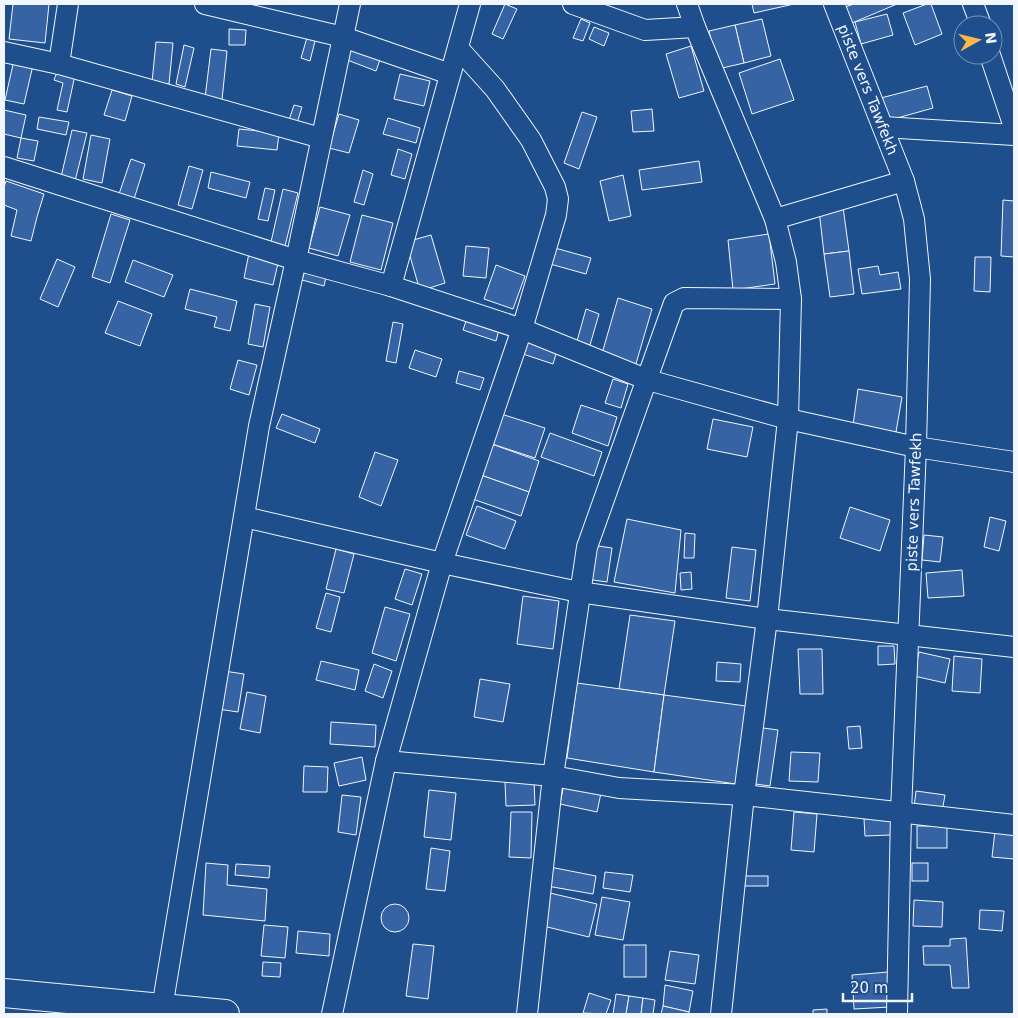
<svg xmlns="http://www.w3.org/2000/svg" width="1018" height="1018" viewBox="0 0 1018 1018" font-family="'DejaVu Sans',sans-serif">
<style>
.building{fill:#3563a3;stroke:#f2f6ff}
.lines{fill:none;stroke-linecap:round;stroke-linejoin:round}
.street-casing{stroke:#f2f6ff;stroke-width:22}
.secondary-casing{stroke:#f2f6ff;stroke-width:30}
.street{stroke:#1f4e8c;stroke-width:20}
.secondary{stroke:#1f4e8c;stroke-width:28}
.labels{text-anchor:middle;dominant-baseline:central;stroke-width:4;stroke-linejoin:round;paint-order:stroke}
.street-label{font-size:15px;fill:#f2f6ff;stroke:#1f4e8c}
</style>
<rect width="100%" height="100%" fill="#1f4e8c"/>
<g class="building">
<polygon points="13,4 49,4 45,43 9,39"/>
<polygon points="505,4 517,9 503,39 492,34"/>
<polygon points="752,4 794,4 754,13"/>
<polygon points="854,4 897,4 852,23 845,7"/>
<polygon points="927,4 931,4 942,34 915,45 903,13"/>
<polygon points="887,14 893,35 861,44 855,22"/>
<polygon points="581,19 590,23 583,41 573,38"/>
<polygon points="762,19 771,56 744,63 735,25"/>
<polygon points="735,25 744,63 718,69 709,31"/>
<polygon points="594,27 609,33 604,46 589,39"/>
<polygon points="229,29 246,30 245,45 229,45"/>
<polygon points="308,34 316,37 310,61 301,58"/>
<polygon points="156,42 173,43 169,84 152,82"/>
<polygon points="184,45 194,48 185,87 176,84"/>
<polygon points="347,45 381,57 376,71 342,58"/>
<polygon points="691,46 704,91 679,98 666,54"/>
<polygon points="211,49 227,51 222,100 205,98"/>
<polygon points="780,59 794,100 752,114 739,73"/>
<polygon points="14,60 33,65 24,104 5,100"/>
<polygon points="57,72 75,75 67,112 57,110 63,83 54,80"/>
<polygon points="400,74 430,81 424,106 394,99"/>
<polygon points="927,86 933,108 883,122 877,99"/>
<polygon points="112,90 132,96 125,121 104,115"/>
<polygon points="294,105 302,107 297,123 289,120"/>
<polygon points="652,109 654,131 633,132 631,111"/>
<polygon points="4,110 26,115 21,138 4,134"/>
<polygon points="582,112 597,117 579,169 564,163"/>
<polygon points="339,114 359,120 349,153 329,148"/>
<polygon points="39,117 69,122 66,135 37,129"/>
<polygon points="388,118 420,128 416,143 383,134"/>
<polygon points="239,129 279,133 277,150 237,146"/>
<polygon points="72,130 87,133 75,181 61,177"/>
<polygon points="91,135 110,139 102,183 83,179"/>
<polygon points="21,138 38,141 34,161 17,158"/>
<polygon points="398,149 412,154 405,179 391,175"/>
<polygon points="131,159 145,164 134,199 119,194"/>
<polygon points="699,161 702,182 642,190 639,170"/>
<polygon points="189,166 203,170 192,209 178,205"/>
<polygon points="363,170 373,174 364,205 354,202"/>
<polygon points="211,172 250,182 246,198 208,188"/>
<polygon points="623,175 631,216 609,221 600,181"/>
<polygon points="6,181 44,194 37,217 31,241 11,236 17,210 4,205 4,187"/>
<polygon points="265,188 275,190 268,221 258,219"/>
<polygon points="283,189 298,193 285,246 271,242"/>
<polygon points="1003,200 1014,201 1014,257 1001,256"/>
<polygon points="320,207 350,215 338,256 309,248"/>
<polygon points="843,207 849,251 824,254 819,210"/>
<polygon points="111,214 130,220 110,283 92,277"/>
<polygon points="362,215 393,223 381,270 350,262"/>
<polygon points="769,234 775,284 733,290 728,240"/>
<polygon points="431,235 445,283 420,291 406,242"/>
<polygon points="466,246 489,248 486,278 463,276"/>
<polygon points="555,248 591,258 586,274 550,264"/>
<polygon points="849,251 854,294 830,297 824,254"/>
<polygon points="249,253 279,259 273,285 244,278"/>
<polygon points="975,257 991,257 990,292 974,291"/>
<polygon points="57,259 75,267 58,307 40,299"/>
<polygon points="133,260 173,275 164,297 125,282"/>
<polygon points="496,265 525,276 513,309 484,299"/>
<polygon points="878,266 880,275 898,272 901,289 862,294 858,269"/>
<polygon points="306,267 327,272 324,286 302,280"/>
<polygon points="190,289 237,301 230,331 214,327 217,317 185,309"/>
<polygon points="618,298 652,309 635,367 601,357"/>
<polygon points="118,301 152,314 140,346 105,333"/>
<polygon points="255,304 270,307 263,347 248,344"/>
<polygon points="586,309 599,314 590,345 577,341"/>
<polygon points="467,318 499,330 496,341 463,330"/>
<polygon points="393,322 403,324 396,363 386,361"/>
<polygon points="524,340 557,351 553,364 520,353"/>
<polygon points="415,350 442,359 436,377 409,368"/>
<polygon points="238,360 257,365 249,395 230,389"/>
<polygon points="459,371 484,378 480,390 456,383"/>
<polygon points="613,379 628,384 621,408 605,403"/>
<polygon points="858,389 902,397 896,432 853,425"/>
<polygon points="581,405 617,417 608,446 572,433"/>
<polygon points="495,412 545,428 535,458 486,442"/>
<polygon points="282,414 320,429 315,443 276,428"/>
<polygon points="713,419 753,427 747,457 707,449"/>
<polygon points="550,433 602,452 594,476 541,457"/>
<polygon points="486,442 539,461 529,492 475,473"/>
<polygon points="375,452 398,460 381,506 359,497"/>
<polygon points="475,473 529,492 521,516 467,497"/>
<polygon points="477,506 516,521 505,549 466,535"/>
<polygon points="850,507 890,520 880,551 840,538"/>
<polygon points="990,517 1006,521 999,551 984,547"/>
<polygon points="627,519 681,530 675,593 614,582"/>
<polygon points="685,533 695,534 694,558 684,558"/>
<polygon points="924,535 943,537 940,562 922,560"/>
<polygon points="591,545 612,548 607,582 586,579"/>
<polygon points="732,547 756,550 750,601 726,598"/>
<polygon points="336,549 354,554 344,593 326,589"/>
<polygon points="405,569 422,574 412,605 395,599"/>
<polygon points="962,570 964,596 928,598 926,573"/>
<polygon points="691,572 692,589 681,590 680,573"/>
<polygon points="326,593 340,597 331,632 316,628"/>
<polygon points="523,596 559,601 553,649 517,644"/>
<polygon points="385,607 410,614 396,661 372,653"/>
<polygon points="630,615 675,621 664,695 619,689"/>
<polygon points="878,646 894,646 895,664 878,665"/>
<polygon points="798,649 822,649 823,694 800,694"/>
<polygon points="919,652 950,659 945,683 914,676"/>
<polygon points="954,656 982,659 980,693 952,691"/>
<polygon points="321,661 359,670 355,690 316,680"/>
<polygon points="717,662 741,664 740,682 716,681"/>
<polygon points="374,664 392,671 383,698 365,691"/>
<polygon points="224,671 244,674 238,712 218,709"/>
<polygon points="480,679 510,684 503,722 474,717"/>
<polygon points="577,683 664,695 654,772 567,758"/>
<polygon points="247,692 266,696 260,733 240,729"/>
<polygon points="664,695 746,706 736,784 654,772"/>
<polygon points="331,722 376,725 375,747 330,744"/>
<polygon points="860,726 862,748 849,749 847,727"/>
<polygon points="756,727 778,730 770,786 748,783"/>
<polygon points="791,752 820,753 818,782 789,781"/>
<polygon points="362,757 366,780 339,786 334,763"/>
<polygon points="304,766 328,767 327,792 303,792"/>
<polygon points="534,780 535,805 506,806 505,782"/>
<polygon points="564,784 601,793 597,812 560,804"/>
<polygon points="429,790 456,793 451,840 424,837"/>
<polygon points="916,791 945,795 942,812 914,808"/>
<polygon points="342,795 361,797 356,835 338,832"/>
<polygon points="511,812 532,812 531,858 509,857"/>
<polygon points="794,812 817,814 814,852 791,850"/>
<polygon points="891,817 891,835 865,836 864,819"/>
<rect x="917" y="826" width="30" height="22"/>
<polygon points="995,831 1014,833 1014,859 992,857"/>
<polygon points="431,848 450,851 445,891 426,889"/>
<polygon points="206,863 228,865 227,885 267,889 265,921 203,915"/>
<rect x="912" y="863" width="16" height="18"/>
<polygon points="236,864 270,866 269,878 235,875"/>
<polygon points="550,867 596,876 593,894 547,886"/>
<polygon points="605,872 633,875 630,892 603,888"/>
<rect x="745" y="876" width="23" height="10"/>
<polygon points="550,893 597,904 589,937 543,926"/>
<polygon points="602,897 630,902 623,940 595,935"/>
<polygon points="914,900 943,902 942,927 913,926"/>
<circle cx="395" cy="918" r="14"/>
<polygon points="980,910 1004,911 1002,931 979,929"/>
<polygon points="264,925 288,927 285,958 261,956"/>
<polygon points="298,931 330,934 329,956 296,953"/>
<polygon points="966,938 969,988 952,988 950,965 924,965 923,946 950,946 950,939"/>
<polygon points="413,944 434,946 428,999 406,996"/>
<rect x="624" y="945" width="22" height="32"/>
<polygon points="670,951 699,955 695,984 665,980"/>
<polygon points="263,962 281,963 280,977 262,976"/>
<polygon points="888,972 890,1007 854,1009 852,975"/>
<polygon points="665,985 693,991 689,1012 663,1006"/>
<polygon points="589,993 611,1000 606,1014 583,1013"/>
<polygon points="616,994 629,996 626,1014 613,1014"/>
<polygon points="629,996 643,998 641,1014 626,1014"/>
<polygon points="643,998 655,1000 653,1014 641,1014"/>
<polygon points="663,1006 689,1012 689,1014 661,1014"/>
<polygon points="827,1009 827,1014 813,1014 813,1010"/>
</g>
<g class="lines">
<defs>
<g id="street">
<polyline points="205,4 343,37 450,74"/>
<polyline points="573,4 645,30 695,27"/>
<polyline points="687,4 695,27 775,219 786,262 791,299 788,419 767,619 744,795 721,1014"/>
<path id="s1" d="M834 4 904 181 914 219 920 279 916 447 901 812 897 1014"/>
<polyline points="973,4 981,25"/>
<polyline points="4,52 59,64 321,138"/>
<polyline points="990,55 1014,127"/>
<polyline points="59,64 68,4"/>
<polyline points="883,127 1014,135"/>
<polyline points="4,167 296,260 391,286 522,329 648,380 788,419 916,447 1014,462"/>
<polyline points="775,219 904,181"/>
<polyline points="391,286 470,4"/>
<polyline points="244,517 442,563 579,592 767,619 1014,647"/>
<polyline points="386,761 553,776 619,788 744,795 1014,825"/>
<polyline points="162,1008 259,426 296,260 350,4"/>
<polyline points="332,1014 386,761 442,563 522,329 556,215 558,199 555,187 531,140 495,89 458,48"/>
<polyline points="527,1014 553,776 587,547 674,303 684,298 791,299"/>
</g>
<polyline id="secondary" points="4,993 225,1014"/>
</defs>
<use href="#street" class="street-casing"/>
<use href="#secondary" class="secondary-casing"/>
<use href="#street" class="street"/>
<use href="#secondary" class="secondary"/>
</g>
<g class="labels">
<g class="street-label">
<text stroke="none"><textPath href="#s1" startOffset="92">piste vers Tawfekh</textPath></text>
<text transform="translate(914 502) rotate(-88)">piste vers Tawfekh</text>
</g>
</g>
<rect width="1018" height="1018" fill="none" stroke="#f2f6ff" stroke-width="10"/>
<g transform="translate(978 40) rotate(82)"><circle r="24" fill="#1f4e8c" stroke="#7391ba"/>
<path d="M0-4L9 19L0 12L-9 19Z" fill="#ffb74d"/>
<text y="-8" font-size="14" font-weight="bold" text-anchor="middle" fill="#f2f6ff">N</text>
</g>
<path d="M843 993v8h69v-8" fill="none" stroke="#f2f6ff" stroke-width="2.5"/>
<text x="850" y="993" font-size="15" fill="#f2f6ff" stroke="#1f4e8c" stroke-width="4" paint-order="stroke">20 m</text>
</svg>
